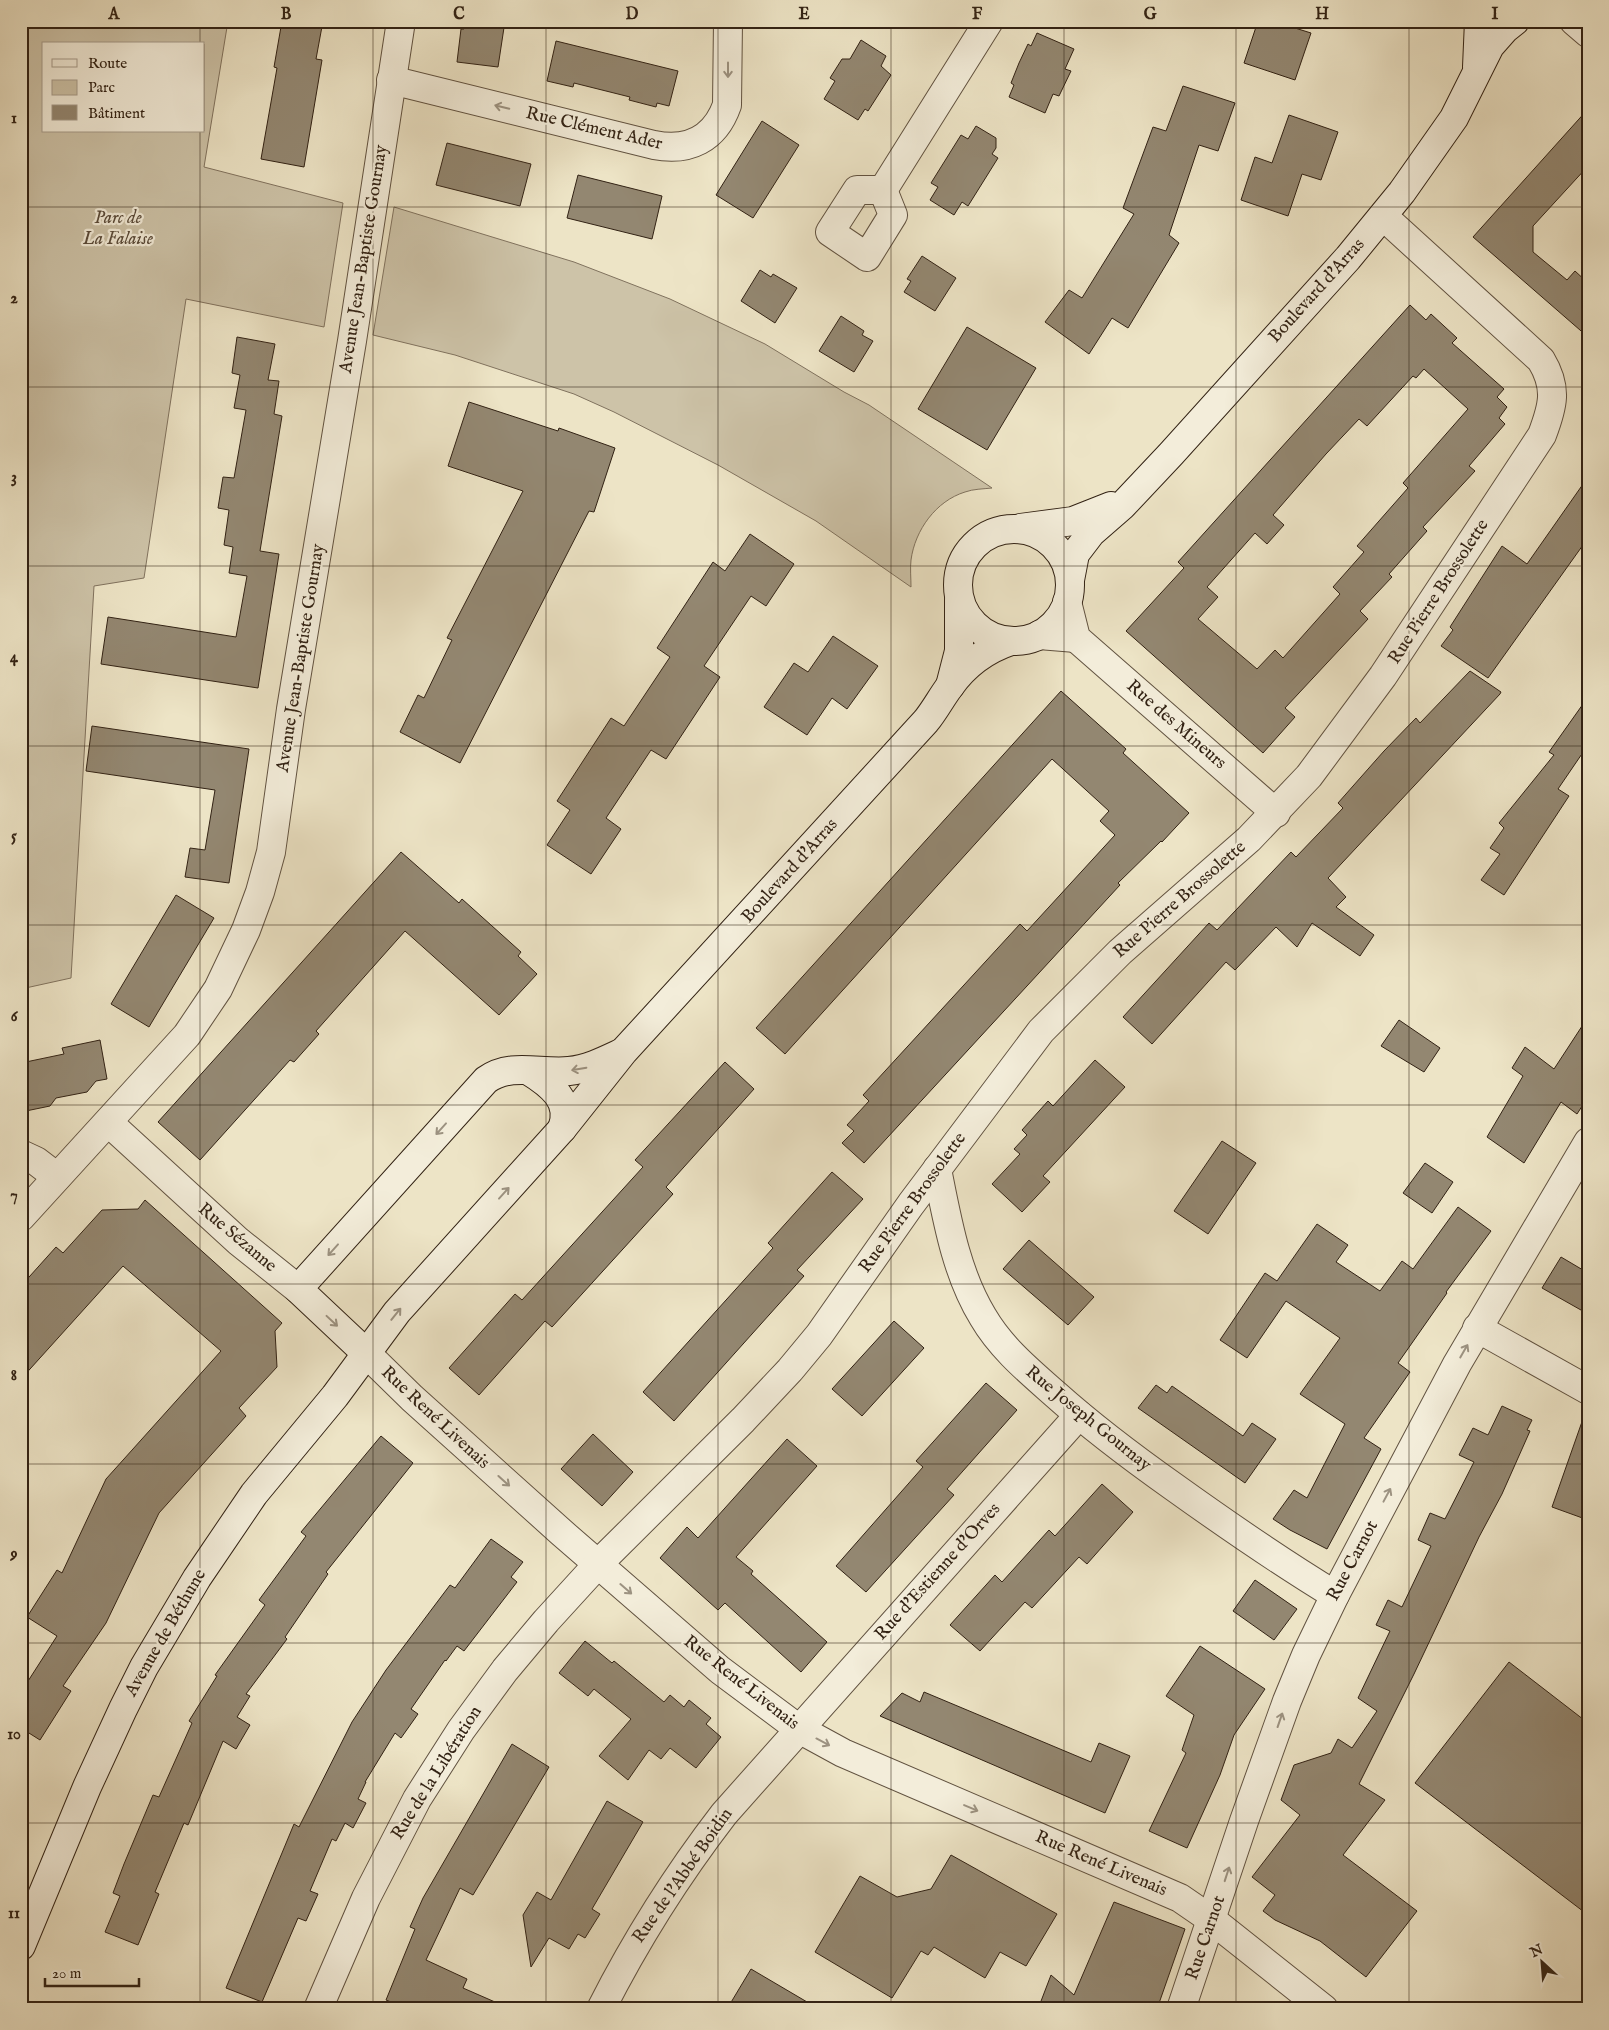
<svg xmlns="http://www.w3.org/2000/svg" width="1609" height="2030" viewBox="0 0 1609 2030" font-family="'IM FELL English',serif">
<style>
.green{fill:#cdc3a8;stroke:#80725e;fill-rule:evenodd}
.building{fill:#938771;stroke:#322214;fill-rule:evenodd}
.lines{fill:none;stroke-linecap:round;stroke-linejoin:round}
.street-casing{stroke:#615240;stroke-width:30}
.secondary-casing{stroke:#322214;stroke-width:30}
.street{stroke:#f3edda;stroke-width:28}
.secondary{stroke:#f3edda;stroke-width:28}
.oneway{stroke:#9c9281}
.grid{fill:none;stroke:#322214;stroke-width:1;stroke-opacity:0.55}
.labels{text-anchor:middle;dominant-baseline:central;stroke-width:4.5;stroke-linejoin:round;paint-order:stroke}
.street-label{font-size:18px;fill:#322214;stroke:#f3edda}
.park-label{font-size:18px;font-style:italic;fill:#594a39;stroke:#f3edda}
.neatline{fill:none;stroke:#322214;stroke-width:2}
.grid-label{font-size:16px;text-anchor:middle;font-weight:bold;fill:#322214}
</style>
<rect width="100%" height="100%" fill="#ede4c6"/>
<filter id="stains"><feTurbulence type="fractalNoise" baseFrequency=".004" numOctaves="4"/><feColorMatrix values="0 0 0 0 .2 0 0 0 0 .09 0 0 0 0 .02 0 0 0 .5 -.17"/></filter>
<radialGradient id="worn" r=".72"><stop offset=".6" stop-color="#630" stop-opacity="0"/><stop offset="1" stop-color="#630" stop-opacity=".3"/></radialGradient>
<g class="green">
<path d="M21 21H228L204 167 343 203 324 327 186 299 144 578 94 586 71 978 21 989ZM44 44H204V131H44Z"/>
<path d="M394 207 574 262 670 299 765 344 844 392 869 405 992 488C983 489 973 489 965 492 936 501 915 530 911 560 910 568 911 578 911 587L816 521 718 465 614 412 574 394 455 355 373 335Z"/>
</g>
<g class="building">
<polygon points="282,21 323,21 316,59 322,60 304,167 261,159 277,68 274,67"/>
<polygon points="465,21 505,21 498,67 457,62 461,29 464,29"/>
<polygon points="1258,21 1297,21 1295,28 1311,33 1295,80 1244,63"/>
<polygon points="1037,33 1074,49 1065,69 1071,71 1059,96 1053,94 1045,113 1009,97 1014,85 1011,83 1019,63 1028,44 1031,46"/>
<polygon points="861,40 886,56 881,66 891,75 868,111 865,109 858,120 824,99 835,81 830,78 842,59 850,59"/>
<polygon points="556,41 678,71 669,106 657,103 656,107 629,100 630,97 574,83 573,87 547,81"/>
<polygon points="1183,86 1235,103 1218,151 1199,145 1169,235 1179,243 1128,328 1112,318 1089,354 1045,322 1069,290 1082,298 1134,214 1123,208 1153,127 1166,131"/>
<polygon points="1588,109 1588,166 1533,226 1533,252 1567,280 1575,271 1588,283 1588,337 1473,237"/>
<polygon points="1289,115 1338,132 1321,180 1302,174 1288,216 1241,200 1255,157 1272,163"/>
<polygon points="762,121 799,145 753,218 716,195"/>
<polygon points="976,126 996,138 996,148 992,154 998,158 968,206 962,202 954,215 930,200 938,187 931,183 961,135 968,139"/>
<polygon points="447,143 531,164 520,206 436,185"/>
<polygon points="578,175 662,196 652,239 567,218"/>
<polygon points="922,256 956,278 935,311 904,292 911,281 907,279"/>
<polygon points="760,270 771,277 773,274 797,288 775,323 741,301"/>
<path d="M1410 305 1426 320 1431 314 1457 338 1452 343 1504 389 1497 397 1507 407 1499 418 1505 424 1469 466 1475 471 1423 527 1427 531 1389 574 1392 577 1360 611 1368 619 1285 708 1295 717 1263 753 1126 631 1184 568 1178 562ZM1424 369 1468 409 1403 483 1408 488 1357 546 1364 552 1333 587 1340 594 1283 658 1275 650 1257 669 1198 619 1218 597 1207 587 1255 533 1267 544 1284 525 1273 515 1326 454 1359 419 1367 426 1413 376 1416 378Z"/>
<polygon points="841,316 864,331 862,335 873,341 854,372 819,351"/>
<polygon points="967,327 1036,368 987,450 918,409"/>
<polygon points="237,337 275,344 268,380 279,381 274,414 282,416 260,551 279,554 258,688 101,664 108,617 236,637 247,576 229,573 233,547 224,545 229,510 218,508 223,477 234,478 246,410 234,408 240,375 232,373"/>
<polygon points="469,402 558,431 559,428 615,448 594,512 589,511 460,763 400,732 418,695 424,698 452,640 447,638 523,491 448,466"/>
<polygon points="1588,477 1588,538 1488,678 1441,646 1453,630 1450,627 1502,546 1527,564"/>
<polygon points="750,534 794,564 766,606 751,596 704,666 720,677 666,759 651,750 606,818 621,829 591,874 547,845 570,810 557,801 611,718 624,726 670,657 657,648 713,562 725,571"/>
<polygon points="833,636 878,666 847,709 832,698 807,735 764,707 794,663 808,672"/>
<polygon points="1470,671 1501,692 1500,694 1328,878 1346,897 1336,907 1374,935 1360,956 1312,923 1297,947 1276,927 1235,970 1226,962 1152,1044 1123,1017 1209,923 1217,930 1291,852 1296,857 1343,808 1338,803 1384,751 1416,718 1420,723"/>
<polygon points="1061,691 1126,749 1123,753 1189,813 1162,842 1161,841 1118,883 1120,885 864,1163 842,1143 854,1131 847,1125 869,1101 863,1095 1020,924 1027,931 1115,835 1100,821 1109,811 1052,759 785,1054 756,1028"/>
<polygon points="1588,697 1588,745 1558,789 1569,796 1504,895 1481,880 1500,854 1490,848 1504,828 1499,823 1554,755 1549,752"/>
<polygon points="92,726 249,749 229,883 185,877 190,848 205,850 215,790 86,771"/>
<polygon points="401,852 459,903 462,899 521,952 518,956 537,974 499,1015 405,931 316,1031 319,1034 294,1062 290,1060 200,1160 158,1122"/>
<polygon points="176,895 214,918 149,1027 111,1004"/>
<polygon points="1588,1017 1588,1097 1577,1114 1561,1102 1524,1163 1487,1137 1523,1076 1512,1068 1525,1047 1554,1069"/>
<polygon points="1399,1020 1440,1048 1424,1072 1381,1046"/>
<polygon points="100,1040 107,1079 96,1081 87,1092 56,1098 50,1106 21,1112 21,1063 64,1054 62,1048"/>
<polygon points="1095,1060 1125,1087 1043,1176 1050,1182 1022,1212 992,1184 1020,1154 1014,1149 1027,1135 1022,1130 1048,1101 1053,1106"/>
<polygon points="725,1062 754,1089 666,1187 673,1194 552,1327 545,1321 479,1395 449,1368 515,1294 522,1300 643,1167 635,1160"/>
<polygon points="1222,1141 1256,1163 1208,1234 1174,1211"/>
<polygon points="1425,1163 1453,1182 1432,1213 1403,1193"/>
<polygon points="832,1172 863,1199 797,1270 804,1276 674,1421 643,1392 773,1248 768,1243"/>
<polygon points="145,1200 282,1323 275,1331 277,1367 239,1408 246,1416 159,1513 106,1623 63,1686 71,1691 40,1740 21,1728 21,1692 57,1636 27,1617 57,1570 62,1573 106,1479 221,1351 123,1266 21,1379 21,1286 56,1247 63,1253 102,1210 138,1209"/>
<polygon points="1458,1207 1491,1231 1446,1292 1447,1293 1398,1363 1410,1372 1364,1438 1381,1449 1327,1549 1290,1530 1273,1519 1294,1490 1307,1498 1345,1424 1300,1394 1340,1338 1286,1301 1247,1358 1220,1340 1265,1273 1277,1281 1317,1224 1348,1245 1336,1262 1380,1291 1402,1261 1413,1269"/>
<polygon points="1029,1240 1094,1297 1068,1325 1003,1269"/>
<polygon points="1561,1257 1588,1273 1588,1314 1542,1288"/>
<polygon points="894,1321 924,1348 862,1416 832,1389"/>
<polygon points="986,1383 1017,1410 947,1489 954,1495 866,1592 836,1566 923,1467 916,1461"/>
<polygon points="1156,1385 1167,1393 1172,1386 1243,1436 1252,1423 1276,1439 1245,1483 1138,1408"/>
<polygon points="1502,1406 1532,1420 1527,1430 1530,1431 1502,1494 1479,1537 1414,1674 1359,1784 1385,1800 1343,1855 1417,1911 1366,1977 1320,1941 1275,1920 1263,1911 1275,1895 1252,1877 1300,1815 1281,1800 1294,1765 1331,1753 1338,1739 1352,1748 1377,1711 1358,1698 1390,1631 1376,1625 1388,1600 1402,1607 1431,1546 1418,1540 1430,1513 1445,1519 1474,1462 1459,1455 1473,1428 1488,1435"/>
<polygon points="1584,1416 1588,1417 1588,1520 1552,1507"/>
<polygon points="593,1434 633,1472 602,1506 561,1469"/>
<polygon points="381,1436 413,1463 326,1572 328,1574 285,1637 287,1639 246,1694 250,1696 237,1717 250,1725 236,1749 223,1741 188,1825 184,1823 155,1892 159,1894 138,1945 105,1932 120,1896 113,1893 124,1864 153,1795 159,1797 192,1723 189,1721 217,1676 215,1675 265,1605 259,1600 306,1536 301,1532"/>
<polygon points="787,1439 817,1466 736,1557 753,1571 751,1574 827,1642 801,1672 725,1603 718,1610 660,1558 687,1527 698,1538"/>
<polygon points="1102,1484 1133,1512 1087,1564 1079,1557 1032,1608 1025,1602 980,1651 950,1625 995,1575 1002,1582 1049,1530 1055,1536"/>
<polygon points="491,1539 523,1562 511,1577 517,1582 464,1651 457,1646 446,1661 445,1660 411,1709 418,1714 401,1738 395,1733 365,1782 366,1782 358,1799 366,1803 353,1828 345,1823 336,1841 332,1839 310,1891 318,1894 306,1921 298,1918 262,2002 226,1988 294,1824 299,1827 352,1722 386,1670 450,1585 455,1588"/>
<polygon points="1255,1580 1297,1609 1274,1640 1233,1611"/>
<polygon points="585,1641 612,1663 614,1661 664,1702 670,1695 684,1707 689,1700 711,1718 706,1724 721,1737 696,1768 670,1748 661,1759 649,1750 628,1780 599,1756 631,1719 594,1689 588,1696 559,1673"/>
<polygon points="1200,1646 1265,1689 1234,1735 1220,1775 1187,1848 1149,1831 1186,1753 1182,1750 1194,1715 1166,1696"/>
<polygon points="1509,1662 1588,1723 1588,1915 1415,1783"/>
<polygon points="924,1692 1091,1762 1099,1743 1130,1756 1105,1813 880,1716 902,1693 920,1702"/>
<polygon points="512,1744 549,1767 473,1895 460,1888 426,1960 467,1979 463,1988 511,2009 408,2009 386,2000 415,1929 410,1927 423,1898"/>
<polygon points="607,1801 643,1822 592,1909 600,1914 585,1938 578,1934 569,1949 549,1938 531,1967 523,1915 537,1892 551,1900"/>
<polygon points="951,1855 1057,1914 1026,1966 1000,1952 985,1978 934,1947 928,1955 921,1951 892,1998 815,1952 860,1876 897,1897 931,1889"/>
<polygon points="1114,1902 1185,1929 1157,2009 1038,2009 1051,1975 1074,1995"/>
<polygon points="751,1969 819,2009 727,2009"/>
</g>
<g class="lines">
<defs>
<g id="street">
<polyline points="1574,21 1588,33"/>
<path d="M391 80 654 145C689 152 715 139 727 105L728 21"/>
<polygon points="857,190 883,190 893,215 867,257 830,232"/>
<polyline points="883,190 989,21"/>
<polyline points="1067,602 1076,638 1276,813"/>
<polyline points="1039,635 1076,638"/>
<polyline points="109,1123 238,1241 298,1289"/>
<polyline points="21,1154 36,1161 57,1177"/>
<path d="M937 1169C947 1219 956 1273 983 1317 1001 1348 1029 1371 1055 1394 1093 1428 1133 1458 1174 1487 1227 1525 1279 1561 1335 1595"/>
<polyline points="21,1217 187,1035 218,989 246,930 260,892 271,852 291,709 352,341 401,21"/>
<polyline points="1477,1328 1588,1390"/>
<polyline points="366,1353 412,1398 561,1532 720,1670 799,1729 843,1753 1180,1898 1212,1920 1324,2009"/>
<path d="M318 2009 366 1898 417 1799 461 1730 505 1670 546 1621 598 1564 743 1420 790 1370 819 1335 911 1204 1041 1031 1120 952 1249 839 1309 776 1383 676 1542 435C1553 406 1558 388 1541 360L1383 216"/>
<path d="M601 2009C636 1940 677 1875 724 1814L1079 1415"/>
<polyline points="1181,2009 1244,1821 1287,1701 1306,1655 1335,1595 1457,1364 1588,1142"/>
</g>
<g id="secondary">
<polyline points="1477,67 1479,21"/>
<polyline points="1020,528 1073,521 1111,506"/>
<circle cx="1014" cy="585" r="56"/>
<polyline points="1070,580 1075,554 1091,533 1122,506 1171,454 1348,258 1402,192 1454,118 1490,46 1505,29 1515,21"/>
<polyline points="950,686 959,651 959,600"/>
<path d="M529 1071C550 1084 573 1101 562 1129"/>
<path d="M366 1353 298 1289 486 1080C511 1062 540 1074 569 1071 588 1069 604 1061 621 1053"/>
<path d="M21 1946 87 1787 123 1709 144 1667 197 1578 254 1494 335 1396 397 1312 562 1129 624 1051 926 721C935 710 941 698 950 686 965 665 987 649 1011 641"/>
</g>
</defs>
<use href="#street" class="street-casing"/>
<use href="#secondary" class="secondary-casing"/>
<use href="#street" class="street"/>
<use href="#secondary" class="secondary"/>
</g>
<defs><path id="oneway-shaft" d="M-6 0H5M1.5-3L5.5 0L1.5 3" fill="none" stroke-width="1.6" stroke-linecap="round" stroke-linejoin="round" transform="scale(1.25)"/></defs>
<g class="oneway">
<use href="#oneway-shaft" transform="translate(728 70) rotate(90)"/>
<use href="#oneway-shaft" transform="translate(502 107) rotate(-166)"/>
<use href="#oneway-shaft" transform="translate(579 1069) rotate(170)"/>
<use href="#oneway-shaft" transform="translate(441 1129) rotate(132)"/>
<use href="#oneway-shaft" transform="translate(504 1193) rotate(-48)"/>
<use href="#oneway-shaft" transform="translate(333 1250) rotate(132)"/>
<use href="#oneway-shaft" transform="translate(396 1314) rotate(-51)"/>
<use href="#oneway-shaft" transform="translate(332 1321) rotate(43)"/>
<use href="#oneway-shaft" transform="translate(1464 1351) rotate(-60)"/>
<use href="#oneway-shaft" transform="translate(504 1481) rotate(42)"/>
<use href="#oneway-shaft" transform="translate(1387 1495) rotate(-62)"/>
<use href="#oneway-shaft" transform="translate(626 1589) rotate(41)"/>
<use href="#oneway-shaft" transform="translate(1280 1720) rotate(-71)"/>
<use href="#oneway-shaft" transform="translate(823 1742) rotate(28)"/>
<use href="#oneway-shaft" transform="translate(971 1808) rotate(23)"/>
<use href="#oneway-shaft" transform="translate(1227 1874) rotate(-72)"/>
</g>
<path class="grid" d="M200 21V44M373 21V2009M546 21V2009M718 21V2009M891 21V2009M1064 21V2009M1236 21V2009M1409 21V2009M200 131V2009M21 207H1588M21 387H1588M21 566H1588M21 746H1588M21 925H1588M21 1105H1588M21 1284H1588M21 1464H1588M21 1643H1588M21 1823H1588"/>
<g class="labels">
<g class="street-label">
<text transform="translate(594 129) rotate(13)">Rue Clément Ader</text>
<text transform="translate(364 259) rotate(-81)">Avenue Jean-Baptiste Gournay</text>
<text transform="translate(1317 291) rotate(-48)">Boulevard d'Arras</text>
<text transform="translate(1439 592) rotate(-57)">Rue Pierre Brossolette</text>
<text transform="translate(301 658) rotate(-81)">Avenue Jean-Baptiste Gournay</text>
<text transform="translate(1176 725) rotate(41)">Rue des Mineurs</text>
<text transform="translate(790 871) rotate(-48)">Boulevard d'Arras</text>
<text transform="translate(1180 900) rotate(-41)">Rue Pierre Brossolette</text>
<text transform="translate(913 1203) rotate(-54)">Rue Pierre Brossolette</text>
<text transform="translate(237 1238) rotate(40)">Rue Sézanne</text>
<text transform="translate(435 1418) rotate(43)">Rue René Livenais</text>
<text transform="translate(1088 1419) rotate(39)">Rue Joseph Gournay</text>
<text transform="translate(1353 1561) rotate(-62)">Rue Carnot</text>
<text transform="translate(938 1572) rotate(-48)">Rue d'Estienne d'Orves</text>
<text transform="translate(166 1633) rotate(-60)">Avenue de Béthune</text>
<text transform="translate(741 1683) rotate(38)">Rue René Livenais</text>
<text transform="translate(437 1773) rotate(-58)">Rue de la Libération</text>
<text transform="translate(1101 1864) rotate(23)">Rue René Livenais</text>
<text transform="translate(683 1876) rotate(-55)">Rue de l'Abbé Boidin</text>
<text transform="translate(1206 1938) rotate(-71)">Rue Carnot</text>
</g>
<g class="park-label">
<text x="118" y="218">Parc de<tspan x="118" dy="21">La Falaise</tspan></text>
</g>
</g>
<rect width="1609" height="2030" fill="none" stroke="#ede4c6" stroke-width="55"/>
<rect x="42" y="42" width="162" height="90" fill="#f3edda" stroke="#a69c8b"/>
<rect x="52" y="59" width="25" height="8" fill="#f3edda" stroke="#a69c8b"/>
<text x="88" y="68" font-size="15" fill="#322214">Route</text>
<rect x="52" y="80" width="25" height="15" fill="#cdc3a8" stroke="#a69c8b"/>
<text x="88" y="92" font-size="15" fill="#322214">Parc</text>
<rect x="52" y="105" width="25" height="15" fill="#938771" stroke="#a69c8b"/>
<text x="88" y="118" font-size="15" fill="#322214">Bâtiment</text>
<g transform="translate(1542 1962) rotate(334)" stroke="#f3edda" stroke-width="4" paint-order="stroke">
<path d="M0-4L9 19L0 12L-9 19Z" fill="#322214"/>
<text y="-8" font-size="14" font-weight="bold" text-anchor="middle" fill="#322214">N</text>
</g>
<path d="M45 1978v8h94v-8" fill="none" stroke="#322214" stroke-width="2.5"/>
<text x="52" y="1978" font-size="15" fill="#322214" stroke="#f3edda" stroke-width="4" paint-order="stroke">20 m</text>
<rect x="28" y="28" width="1554" height="1974" class="neatline"/>
<g class="grid-label">
<text x="114" y="19">A</text>
<text x="286" y="19">B</text>
<text x="459" y="19">C</text>
<text x="632" y="19">D</text>
<text x="804" y="19">E</text>
<text x="977" y="19">F</text>
<text x="1150" y="19">G</text>
<text x="1322" y="19">H</text>
<text x="1495" y="19">I</text>
<text x="14" y="123">1</text>
<text x="14" y="303">2</text>
<text x="14" y="482">3</text>
<text x="14" y="662">4</text>
<text x="14" y="841">5</text>
<text x="14" y="1021">6</text>
<text x="14" y="1200">7</text>
<text x="14" y="1380">8</text>
<text x="14" y="1559">9</text>
<text x="14" y="1739">10</text>
<text x="14" y="1918">11</text>
</g>
<rect width="100%" height="100%" filter="url(#stains)"/>
<rect width="100%" height="100%" fill="url(#worn)"/>
</svg>
